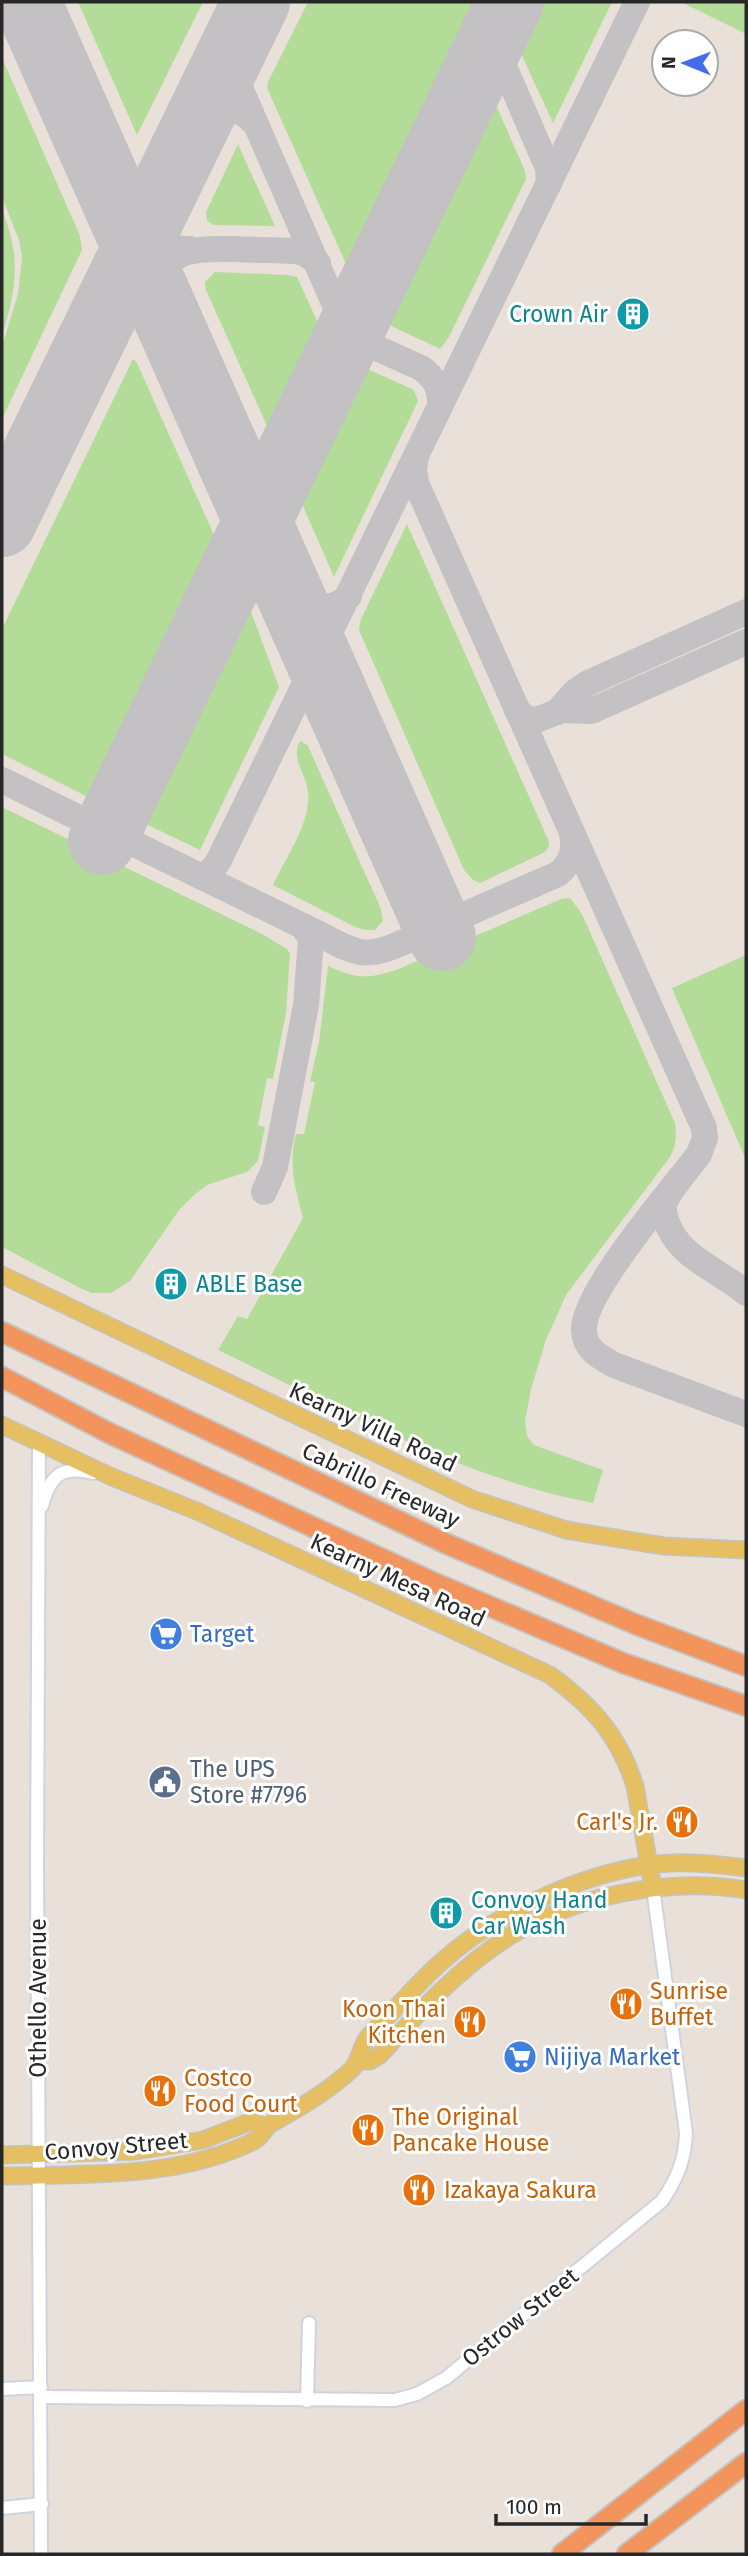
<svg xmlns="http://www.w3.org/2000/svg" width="748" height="2556" viewBox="0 0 748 2556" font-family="'Fira Sans',sans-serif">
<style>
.grass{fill:#b4dc99}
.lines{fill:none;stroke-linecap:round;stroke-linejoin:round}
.taxiway{stroke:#c3c1c4;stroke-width:26}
.runway{stroke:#c3c1c4;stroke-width:68}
.minor-casing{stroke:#cfd3df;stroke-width:16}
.major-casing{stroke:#c3c3c3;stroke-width:19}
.highway-casing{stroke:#c3c3c3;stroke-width:23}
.minor{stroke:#fff;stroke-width:12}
.major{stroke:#e6bf62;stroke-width:16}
.highway{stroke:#f2945b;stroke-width:19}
.labels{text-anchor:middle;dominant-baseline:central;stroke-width:6;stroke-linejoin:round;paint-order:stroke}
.culture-label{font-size:23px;fill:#0d838f;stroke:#fff;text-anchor:start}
.street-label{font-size:23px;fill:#272727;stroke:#fff}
.shop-label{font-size:23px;fill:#366cbe;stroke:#fff;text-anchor:start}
.service-label{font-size:23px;fill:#4e5e75;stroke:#fff;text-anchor:start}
.food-label{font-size:23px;fill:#c56008;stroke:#fff;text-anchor:start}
</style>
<rect width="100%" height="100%" fill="#e9e1d9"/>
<g class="grass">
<polygon points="78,2 203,2 137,135"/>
<polygon points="308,2 481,2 350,273 267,88 268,82"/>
<polygon points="539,2 612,2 553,123 519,49 520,42"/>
<polygon points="681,2 746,2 746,34"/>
<polygon points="2,58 80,236 82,250 2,419 2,347 18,294 22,257 19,240 2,197"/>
<polygon points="493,98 525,171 526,179 449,337 440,349 389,325 387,317"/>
<polygon points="238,144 275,226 214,225 207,221 206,212"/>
<path d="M2 210C21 256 17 289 2 335Z"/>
<polygon points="215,272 288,275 297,277 320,327 319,335 271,435 206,290 205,282"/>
<polygon points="133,359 137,363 214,535 215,547 97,794 92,799 2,754 2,629"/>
<polygon points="361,366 414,390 418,401 334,577 299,497"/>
<polygon points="407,524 548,839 549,846 545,852 480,883 473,880 464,870 359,630 361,619"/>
<polygon points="245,606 250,609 279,687 200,850 148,825 143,818 237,615"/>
<path d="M301 741 308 746 381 909 383 921 375 930H365L355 927 273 885C286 857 311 823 308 792 306 774 293 763 298 744Z"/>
<polygon points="2,807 262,934 287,949 290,954 286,1013 273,1079 267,1078 258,1125 265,1127 258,1161 247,1172 207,1185 193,1196 179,1210 130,1281 111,1293 92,1293 82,1289 2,1247"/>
<path d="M570 898 582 914 675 1123C677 1137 676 1145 670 1157L566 1295 546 1340 531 1389 525 1421 527 1436 534 1445 603 1470 593 1503C460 1478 339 1408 218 1350L238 1316 247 1319 303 1218C295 1186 288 1166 296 1134H304L315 1082 310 1081 319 1042 328 966C357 979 367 979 396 970L561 899Z"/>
<polygon points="746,955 746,1160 672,988"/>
</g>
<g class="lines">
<g class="taxiway">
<polyline points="500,24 496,41 499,55 548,168 549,184"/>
<path d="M242 30 238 58 241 90 348 335 421 368C434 377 441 388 440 405"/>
<path d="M469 88C480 75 495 66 509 82"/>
<path d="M194 129C212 105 237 102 256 125"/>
<path d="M113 295C133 263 150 247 190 249"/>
<path d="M162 304C158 247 189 249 234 249 254 250 275 250 295 251L304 253 318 263"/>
<polyline points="416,457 414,469 416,483 704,1128 705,1138 699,1154"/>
<path d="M286 585C290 589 293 595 297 599 312 612 336 609 349 596"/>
<polyline points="307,630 310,648 309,672"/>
<polyline points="517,710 524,717 531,720 539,719 562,710 591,711 746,642"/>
<polyline points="557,712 575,692 588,683 746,612"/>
<path d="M2 780 89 823C101 826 108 820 116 812"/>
<polyline points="116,812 114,825 118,836 317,933"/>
<polyline points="200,876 209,873 218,862 637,2"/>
<path d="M317 933C351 950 362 961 399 944 408 940 416 937 424 932L430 915 427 900 442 917 457 918 558 874C572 862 575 851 572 833"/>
<polyline points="264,1192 275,1167 306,1005 311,939 303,926"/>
<path d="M746 1293C718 1269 678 1258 666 1220 665 1215 663 1209 664 1204 668 1192 691 1165 699 1154 674 1187 582 1293 584 1330 584 1349 600 1357 614 1365L746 1414"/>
</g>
<g class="runway">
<polyline points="27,2 442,937"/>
<polyline points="2,523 256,2"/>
<polyline points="102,841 510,2"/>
</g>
<defs>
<g id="minor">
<polyline points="39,1443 37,1865 41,2554"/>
<path d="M42 1506C50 1476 61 1465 93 1473"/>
<polyline points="2,2389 41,2387"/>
<path d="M41 2397 395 2400 417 2394 446 2378 662 2201C677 2179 685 2160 686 2133L653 1888"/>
<polyline points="307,2401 309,2323"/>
<polyline points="2,2508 42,2504"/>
</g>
<g id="major">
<polyline points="2,1275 472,1499 566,1530 664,1546 746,1550"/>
<path d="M2 1425 112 1477 199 1512 550 1675C592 1706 619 1735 635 1786L653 1888"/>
<path d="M359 2061H370L380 2055C419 2012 460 1967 510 1936 576 1895 670 1877 746 1890"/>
<polyline points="2,2155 136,2151 203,2140 252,2121 265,2127"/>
<path d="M2 2176C86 2174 177 2179 254 2141 262 2137 264 2128 272 2123 300 2108 329 2091 352 2069 361 2059 360 2047 368 2037 392 2013 414 1987 439 1964 497 1911 593 1867 671 1863 696 1862 722 1865 746 1868"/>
</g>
<g id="highway">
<polyline points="2,1332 447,1544 635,1624 746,1666"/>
<polyline points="2,1377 111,1434 428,1580 623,1663 746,1706"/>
<polyline points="562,2554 746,2410"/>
<polyline points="627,2554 746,2463"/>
</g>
</defs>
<use href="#minor" class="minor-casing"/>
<use href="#major" class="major-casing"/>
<use href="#highway" class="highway-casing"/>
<use href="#minor" class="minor"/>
<use href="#major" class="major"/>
<use href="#highway" class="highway"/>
</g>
<defs>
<symbol id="building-disc" viewBox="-11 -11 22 22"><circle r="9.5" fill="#0f9aa8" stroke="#fff"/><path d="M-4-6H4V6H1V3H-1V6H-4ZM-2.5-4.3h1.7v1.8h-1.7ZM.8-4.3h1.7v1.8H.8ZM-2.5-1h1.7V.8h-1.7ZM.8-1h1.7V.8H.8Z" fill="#fff"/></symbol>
<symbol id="supermarket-disc" viewBox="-11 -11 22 22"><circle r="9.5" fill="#3f7fe0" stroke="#fff"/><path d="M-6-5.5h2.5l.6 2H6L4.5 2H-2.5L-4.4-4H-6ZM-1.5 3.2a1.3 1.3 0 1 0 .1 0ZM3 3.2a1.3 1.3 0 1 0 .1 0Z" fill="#fff"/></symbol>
<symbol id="civic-disc" viewBox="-11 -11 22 22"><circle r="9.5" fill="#5c6f8a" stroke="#fff"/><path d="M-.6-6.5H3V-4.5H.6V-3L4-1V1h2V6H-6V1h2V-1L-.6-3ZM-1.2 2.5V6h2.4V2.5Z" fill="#fff"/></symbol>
<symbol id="restaurant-disc" viewBox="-11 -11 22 22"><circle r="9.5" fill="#e8710a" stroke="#fff"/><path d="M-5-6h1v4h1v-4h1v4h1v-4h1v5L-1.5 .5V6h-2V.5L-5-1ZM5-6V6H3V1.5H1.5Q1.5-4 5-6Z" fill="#fff"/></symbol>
</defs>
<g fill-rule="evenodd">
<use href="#building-disc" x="614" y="295" width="38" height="38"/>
<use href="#building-disc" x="152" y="1265" width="38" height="38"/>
<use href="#supermarket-disc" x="147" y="1615" width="38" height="38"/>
<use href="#civic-disc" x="146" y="1763" width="38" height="38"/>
<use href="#restaurant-disc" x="663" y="1803" width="38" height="38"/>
<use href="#building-disc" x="427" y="1894" width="38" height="38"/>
<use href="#restaurant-disc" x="607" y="1985" width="38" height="38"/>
<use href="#restaurant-disc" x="451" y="2003" width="38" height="38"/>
<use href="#supermarket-disc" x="501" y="2038" width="38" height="38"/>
<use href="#restaurant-disc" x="141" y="2072" width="38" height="38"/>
<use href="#restaurant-disc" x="349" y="2111" width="38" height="38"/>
<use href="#restaurant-disc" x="400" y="2171" width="38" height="38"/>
</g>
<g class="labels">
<g class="culture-label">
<text x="608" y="314" text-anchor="end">Crown Air</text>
<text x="196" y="1284">ABLE Base</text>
<text x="471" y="1900">Convoy Hand<tspan x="471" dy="26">Car Wash</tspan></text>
</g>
<g class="street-label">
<text transform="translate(373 1427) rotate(25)">Kearny Villa Road</text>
<text transform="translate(381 1485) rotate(25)">Cabrillo Freeway</text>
<text transform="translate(398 1580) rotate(25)">Kearny Mesa Road</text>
<text transform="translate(38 1998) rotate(-90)">Othello Avenue</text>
<text transform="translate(116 2146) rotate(-5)">Convoy Street</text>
<text transform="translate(520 2317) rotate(-39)">Ostrow Street</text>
</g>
<g class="shop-label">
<text x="190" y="1634">Target</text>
<text x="544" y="2057">Nijiya Market</text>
</g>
<g class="service-label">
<text x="190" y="1769">The UPS<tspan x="190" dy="26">Store #7796</tspan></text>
</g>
<g class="food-label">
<text x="658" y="1822" text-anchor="end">Carl's Jr.</text>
<text x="650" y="1991">Sunrise<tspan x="650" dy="26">Buffet</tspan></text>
<text x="446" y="2009" text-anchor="end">Koon Thai<tspan x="446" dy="26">Kitchen</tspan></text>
<text x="184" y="2078">Costco<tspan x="184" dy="26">Food Court</tspan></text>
<text x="392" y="2117">The Original<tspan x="392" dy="26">Pancake House</tspan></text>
<text x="444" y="2190">Izakaya Sakura</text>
</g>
</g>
<rect width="748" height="2556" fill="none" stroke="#272727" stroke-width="7"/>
<g transform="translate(685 63) rotate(271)"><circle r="33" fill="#ffffff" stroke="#a9a9a9" stroke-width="2"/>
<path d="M0-5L12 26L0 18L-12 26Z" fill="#436cec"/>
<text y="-10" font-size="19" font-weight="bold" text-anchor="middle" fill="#272727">N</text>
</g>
<path d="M496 2514v10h150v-10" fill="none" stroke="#272727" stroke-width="3.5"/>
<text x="506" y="2514" font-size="21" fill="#272727" stroke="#ffffff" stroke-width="5" paint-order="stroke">100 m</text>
</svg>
